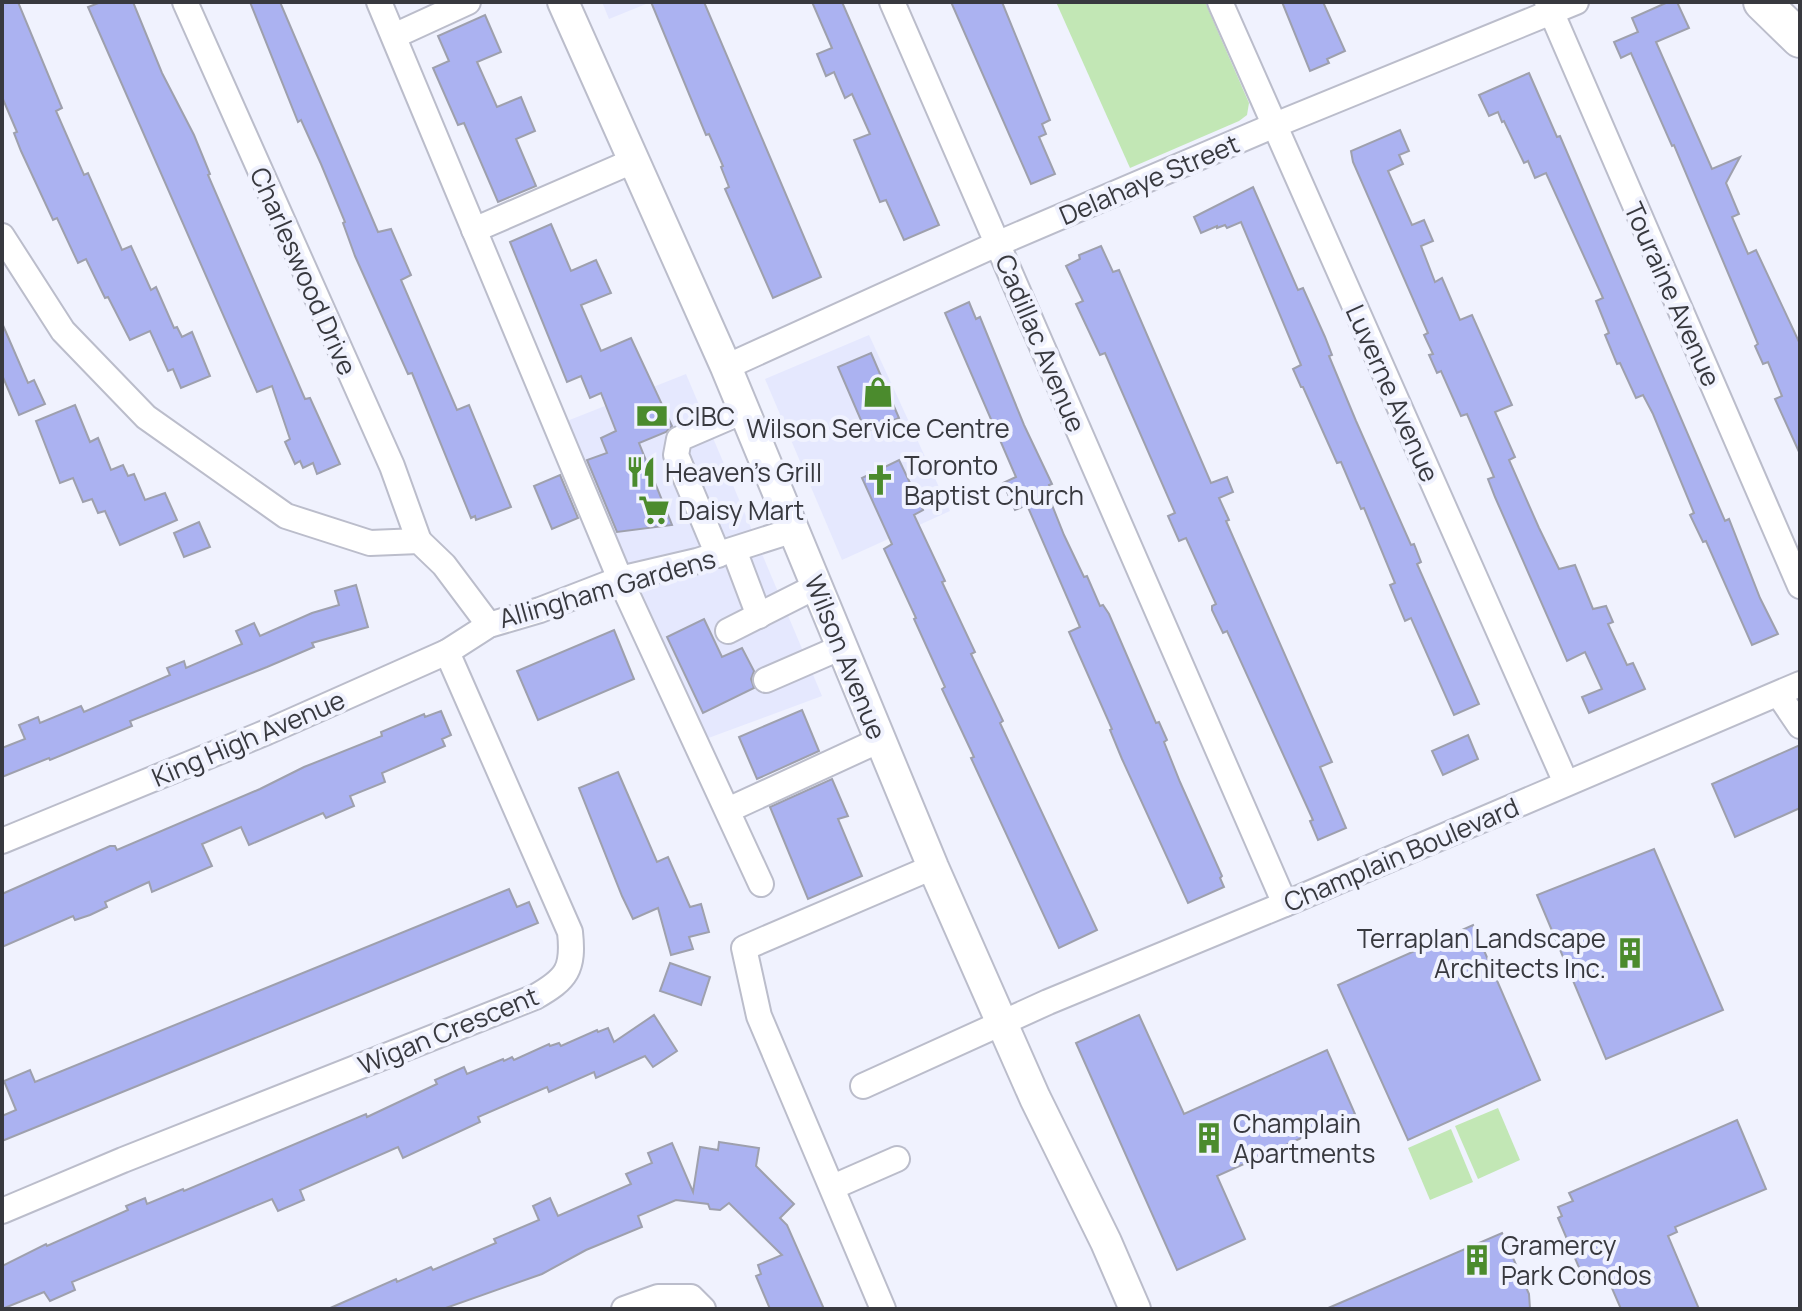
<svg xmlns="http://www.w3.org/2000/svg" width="1802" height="1311" viewBox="0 0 1802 1311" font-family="Manrope,sans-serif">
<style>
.built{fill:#e5e8fe}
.green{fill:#c2e7b5}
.building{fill:#abb2f1;stroke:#9ea0ad;stroke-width:2}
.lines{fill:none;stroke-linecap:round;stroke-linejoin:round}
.minor-casing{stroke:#bbbdcb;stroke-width:28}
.major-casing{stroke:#bbbdcb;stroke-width:34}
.highway-casing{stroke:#bbbdcb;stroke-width:40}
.minor{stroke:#fff;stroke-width:24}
.major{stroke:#fff;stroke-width:30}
.highway{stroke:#fff;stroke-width:36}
.labels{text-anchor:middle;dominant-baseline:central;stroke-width:8;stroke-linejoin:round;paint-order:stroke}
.street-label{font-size:26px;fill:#38393f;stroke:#f0f2fe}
.poi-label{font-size:26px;fill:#38393f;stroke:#f0f2fe;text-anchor:start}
</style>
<rect width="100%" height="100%" fill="#f0f2fe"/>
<g class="built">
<polygon points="602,2 651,2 609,19"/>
<polygon points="869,335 950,511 842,560 765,379"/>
<polygon points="686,374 822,696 703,740 567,421"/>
</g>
<g class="green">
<polygon points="1056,2 1205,2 1249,103 1247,115 1239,121 1130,168"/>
<polygon points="1498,1108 1520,1160 1478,1179 1455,1126"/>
<polygon points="1451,1129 1473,1182 1430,1200 1408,1148"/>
</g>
<g class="building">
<polygon points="2,2 18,2 62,108 56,111 84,175 88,173 122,250 131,246 151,290 156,287 174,328 177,327 182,337 192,332 210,376 181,388 173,369 168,371 150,331 130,340 108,297 105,298 86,259 78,263 57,218 53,220 21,151 14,133 17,132 2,97"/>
<polygon points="101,2 133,2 162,73 194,135 210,174 208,175 305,399 310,398 340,464 317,474 313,463 303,468 300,461 295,464 285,442 290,439 272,386 257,392 88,7"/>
<polygon points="250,2 280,2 378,232 391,229 411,275 401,280 457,410 469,405 511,507 476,520 475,516 471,518 412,373 408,374 355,256 343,223 345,222 321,164 301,120 298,122"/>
<polygon points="651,2 704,2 821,277 773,298 725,189 729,187 721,167 723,166 709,134 706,135"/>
<polygon points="812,2 842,2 939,225 904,240 886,200 880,202 854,140 870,134 852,94 845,98 834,72 826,76 817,54 832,48"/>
<polygon points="951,2 1002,2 1050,120 1042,124 1046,134 1039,137 1055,174 1031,184"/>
<polygon points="1282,2 1323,2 1345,51 1327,59 1329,63 1310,71"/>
<polygon points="1668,2 1677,2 1689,28 1656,42 1712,169 1740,157 1726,183 1739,214 1732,217 1748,254 1756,250 1800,344 1800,454 1775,399 1782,396 1768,362 1763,364 1755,346 1758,344 1674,145 1672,146 1631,53 1621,58 1614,42 1638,32 1632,18"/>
<polygon points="485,15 501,52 477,62 497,107 521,97 535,131 516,139 536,186 498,202 464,123 458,125 433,68 449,61 438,36"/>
<polygon points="1529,73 1557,137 1560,136 1725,521 1729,519 1760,598 1778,634 1752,645 1706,541 1703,542 1690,515 1694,513 1653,414 1643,395 1636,398 1620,363 1617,364 1605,335 1609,333 1596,301 1603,298 1546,173 1535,178 1528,161 1524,163 1504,121 1502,122 1498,112 1489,116 1479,95"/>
<polygon points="1400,130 1409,151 1399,155 1403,164 1388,171 1412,225 1424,220 1433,241 1421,246 1435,282 1442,278 1460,320 1472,315 1512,405 1495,412 1515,457 1509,460 1539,528 1559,569 1575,565 1593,609 1606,606 1613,622 1608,624 1627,665 1633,663 1645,689 1589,713 1582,697 1602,689 1585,652 1567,661 1495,497 1488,479 1494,477 1467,414 1461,416 1441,371 1437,373 1429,355 1433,354 1424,335 1428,333 1353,162 1351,151"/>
<polygon points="1253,187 1298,290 1303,288 1325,337 1332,355 1329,356 1356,421 1411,545 1414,544 1421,562 1417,564 1479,704 1454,715 1411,618 1405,621 1390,585 1395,583 1364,508 1361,509 1341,462 1337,463 1303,387 1301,387 1293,369 1301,365 1241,222 1227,228 1225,225 1217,228 1217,226 1201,233 1194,217"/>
<polygon points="551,224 571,271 596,260 611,293 581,305 601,351 631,338 672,426 666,432 639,443 672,525 617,532 587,460 607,453 601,438 616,431 601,393 590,398 581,376 567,382 510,242"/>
<polygon points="1101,246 1113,272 1119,270 1211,483 1227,477 1233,492 1219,498 1229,520 1226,521 1332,762 1320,767 1346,828 1318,840 1310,821 1313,820 1227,631 1223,633 1212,610 1212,606 1216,604 1186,538 1179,541 1168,516 1175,513 1105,353 1100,355 1076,304 1083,301 1066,266 1080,259 1079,255"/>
<polygon points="969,302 976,319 980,317 1024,425 1052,484 1049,485 1052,494 1048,495 1064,535 1084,577 1087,576 1100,606 1103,605 1109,614 1156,723 1159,722 1167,740 1164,742 1180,782 1222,876 1220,878 1224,887 1188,903 1122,759 1110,730 1112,729 1069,632 1080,627 1027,505 1015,510 1003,483 1016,477 945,313"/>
<polygon points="2,323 28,383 34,380 45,404 19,415 2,375"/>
<polygon points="871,353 899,418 866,432 838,367"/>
<polygon points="75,405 90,442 98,438 111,470 123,465 128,476 134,474 145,500 165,493 177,520 120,545 105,511 98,513 92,499 83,502 73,478 60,483 36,421"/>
<polygon points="899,460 923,510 914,515 945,581 942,582 975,652 971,654 1003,721 1000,723 1097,930 1059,948 971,758 974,757 942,689 945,687 914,619 916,618 884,549 892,544 862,478"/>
<polygon points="560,475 578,518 552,529 534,486"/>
<polygon points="199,522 210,547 184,557 174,533"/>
<polygon points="356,585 368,627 312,643 314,647 267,667 130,721 132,726 50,760 49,758 2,777 2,748 25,739 19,725 38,717 40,723 81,706 84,712 170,675 167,668 184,661 186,668 242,644 236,631 254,623 260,636 312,613 339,605 335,591"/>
<polygon points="704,619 722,657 742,648 754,671 751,679 754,688 703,713 667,637"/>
<polygon points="614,630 634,679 538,720 517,671"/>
<polygon points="802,710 819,751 757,779 739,737"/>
<polygon points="441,711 451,735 442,739 445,746 382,773 385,782 350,796 354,806 326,818 323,813 249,845 241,827 202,844 212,866 152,892 149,882 105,902 107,907 90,915 75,920 73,916 2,947 2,894 110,846 115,846 117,850 260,789 304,767 382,736 381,732 424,714 425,717"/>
<polygon points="1468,735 1478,759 1443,775 1432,751"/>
<polygon points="1800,745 1800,808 1735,837 1712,784"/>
<polygon points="618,772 657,862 668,857 690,907 701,904 709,932 689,937 693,949 671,955 658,908 633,919 622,896 579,788"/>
<polygon points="832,779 848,816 838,819 862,876 808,899 770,807"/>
<polygon points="1654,849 1723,1010 1606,1059 1537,895"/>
<polygon points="509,889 517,907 529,902 538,923 2,1141 2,1116 16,1110 4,1081 30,1070 35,1082"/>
<polygon points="1473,925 1540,1080 1408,1140 1338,985"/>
<polygon points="670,963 710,977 701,1005 660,991"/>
<polygon points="654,1015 677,1051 653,1067 645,1056 596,1078 594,1072 549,1092 547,1087 478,1117 480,1122 403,1158 398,1147 300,1190 304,1200 278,1211 272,1199 72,1282 75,1290 50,1301 44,1292 2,1309 2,1266 46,1244 47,1246 128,1210 126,1206 145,1198 147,1204 183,1189 184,1191 366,1114 367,1117 437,1084 435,1080 464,1067 467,1074 503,1059 504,1061 512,1057 514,1060 549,1044 550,1046 559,1043 561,1046 597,1030 598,1032 608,1028 614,1042"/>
<polygon points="1139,1015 1184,1114 1327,1050 1355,1114 1217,1176 1245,1239 1177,1270 1076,1043"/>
<polygon points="1737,1120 1766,1189 1675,1227 1677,1232 1668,1236 1699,1309 1621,1309 1608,1279 1597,1284 1592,1273 1583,1277 1558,1218 1562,1216 1558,1207 1573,1201 1569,1193"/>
<polygon points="719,1142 759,1148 756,1166 794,1204 780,1218 787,1225 824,1309 770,1309 756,1276 761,1274 758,1265 782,1255 729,1203 720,1210 710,1209 708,1204 676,1200 638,1216 642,1227 586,1250 542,1274 443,1309 328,1309 396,1279 397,1282 431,1267 433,1270 496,1243 494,1239 539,1220 533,1206 550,1198 558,1216 631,1184 626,1174 652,1163 648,1153 672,1143 693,1192 700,1147 718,1150"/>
<polygon points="1502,1233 1529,1294 1530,1309 1326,1309"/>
</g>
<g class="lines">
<defs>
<g id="minor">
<polyline points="185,2 392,466 419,541"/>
<polyline points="379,2 620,579 761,884"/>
<polyline points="892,2 1285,904"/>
<polyline points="1220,2 1566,783"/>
<polyline points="1547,2 1800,586"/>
<polyline points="394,36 468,2"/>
<polyline points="474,230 633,161"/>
<polyline points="2,236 63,331 146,417 286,516 370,543 419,541 444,565 489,625"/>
<polyline points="726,367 999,243 1275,125 1576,2"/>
<polyline points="734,550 759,616"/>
<polyline points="718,555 676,455 679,439 744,411"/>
<polyline points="728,631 817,586"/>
<polyline points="766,680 842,647"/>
<polyline points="1779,695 1800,726"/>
<polyline points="728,810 880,740"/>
<polyline points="2,841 267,732 447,652 489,625 540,610 620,579 697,561 794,530"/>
<polyline points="863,1086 1048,1002 1285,904 1800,684"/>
<polyline points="833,1187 897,1159"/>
<path d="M2 1211 123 1160 535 997C567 979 574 969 570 932L447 652"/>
<polyline points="624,1309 658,1297 691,1297 703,1309"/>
<polyline points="883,1309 759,1016 744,948 933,867"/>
</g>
<polyline id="major" points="563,2 726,367 933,867 1035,1098 1106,1242 1135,1309"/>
<polyline id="highway" points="1762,2 1800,39"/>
</defs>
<use href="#minor" class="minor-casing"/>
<use href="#major" class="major-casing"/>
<use href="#highway" class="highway-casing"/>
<use href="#minor" class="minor"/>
<use href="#major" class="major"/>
<use href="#highway" class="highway"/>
</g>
<defs>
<symbol id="shop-bare" viewBox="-9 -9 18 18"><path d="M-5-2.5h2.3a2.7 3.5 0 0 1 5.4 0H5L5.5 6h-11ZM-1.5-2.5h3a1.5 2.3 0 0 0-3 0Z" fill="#4b8b2d" stroke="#f0f2fe" stroke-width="2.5" paint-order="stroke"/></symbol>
<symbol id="bank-bare" viewBox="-9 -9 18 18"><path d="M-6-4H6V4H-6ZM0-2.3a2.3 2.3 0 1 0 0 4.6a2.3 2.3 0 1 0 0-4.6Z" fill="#4b8b2d" stroke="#f0f2fe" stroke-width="2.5" paint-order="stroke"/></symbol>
<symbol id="restaurant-bare" viewBox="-9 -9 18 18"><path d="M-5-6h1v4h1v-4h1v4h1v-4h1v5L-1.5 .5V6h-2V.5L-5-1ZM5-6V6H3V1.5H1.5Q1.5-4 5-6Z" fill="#4b8b2d" stroke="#f0f2fe" stroke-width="2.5" paint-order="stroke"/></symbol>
<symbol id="church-bare" viewBox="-9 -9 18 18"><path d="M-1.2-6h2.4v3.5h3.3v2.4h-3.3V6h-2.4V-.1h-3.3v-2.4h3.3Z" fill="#4b8b2d" stroke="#f0f2fe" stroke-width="2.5" paint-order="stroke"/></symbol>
<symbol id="supermarket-bare" viewBox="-9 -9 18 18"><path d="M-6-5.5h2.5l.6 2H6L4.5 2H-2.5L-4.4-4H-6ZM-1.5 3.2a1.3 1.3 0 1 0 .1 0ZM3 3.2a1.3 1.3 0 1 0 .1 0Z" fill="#4b8b2d" stroke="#f0f2fe" stroke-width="2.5" paint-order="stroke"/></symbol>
<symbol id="building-bare" viewBox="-9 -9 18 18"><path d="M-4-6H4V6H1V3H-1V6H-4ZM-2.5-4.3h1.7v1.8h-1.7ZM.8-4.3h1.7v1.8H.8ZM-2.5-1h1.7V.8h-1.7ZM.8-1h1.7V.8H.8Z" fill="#4b8b2d" stroke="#f0f2fe" stroke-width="2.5" paint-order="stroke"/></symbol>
</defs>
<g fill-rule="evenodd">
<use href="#shop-bare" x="856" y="370" width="44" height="44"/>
<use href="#bank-bare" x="630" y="394" width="44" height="44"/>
<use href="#restaurant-bare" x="619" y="450" width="44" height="44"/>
<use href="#church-bare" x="858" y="458" width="44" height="44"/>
<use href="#supermarket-bare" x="632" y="488" width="44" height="44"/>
<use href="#building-bare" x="1608" y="931" width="44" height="44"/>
<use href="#building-bare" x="1187" y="1116" width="44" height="44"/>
<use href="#building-bare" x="1455" y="1238" width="44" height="44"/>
</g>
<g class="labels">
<g class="street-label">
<text transform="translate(1149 179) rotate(-23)">Delahaye Street</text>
<text transform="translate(304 271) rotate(66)">Charleswood Drive</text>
<text transform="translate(1673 294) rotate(66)">Touraine Avenue</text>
<text transform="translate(1041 343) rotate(67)">Cadillac Avenue</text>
<text transform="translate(1393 393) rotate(66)">Luverne Avenue</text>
<text transform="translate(607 588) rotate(-16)">Allingham Gardens</text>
<text transform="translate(846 657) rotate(68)">Wilson Avenue</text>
<text transform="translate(248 738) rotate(-23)">King High Avenue</text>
<text transform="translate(1401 854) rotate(-23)">Champlain Boulevard</text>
<text transform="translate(448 1030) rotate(-22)">Wigan Crescent</text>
</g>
<g class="poi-label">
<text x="676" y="416">CIBC</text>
<text x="878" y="428" text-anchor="middle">Wilson Service Centre</text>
<text x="904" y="465">Toronto<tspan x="904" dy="30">Baptist Church</tspan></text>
<text x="665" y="472">Heaven's Grill</text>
<text x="678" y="510">Daisy Mart</text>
<text x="1606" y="938" text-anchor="end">Terraplan Landscape<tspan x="1606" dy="30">Architects Inc.</tspan></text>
<text x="1233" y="1123">Champlain<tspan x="1233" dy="30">Apartments</tspan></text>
<text x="1501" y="1245">Gramercy<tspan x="1501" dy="30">Park Condos</tspan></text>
</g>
</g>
<rect width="1802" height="1311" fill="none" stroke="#38393f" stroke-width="8"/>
</svg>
